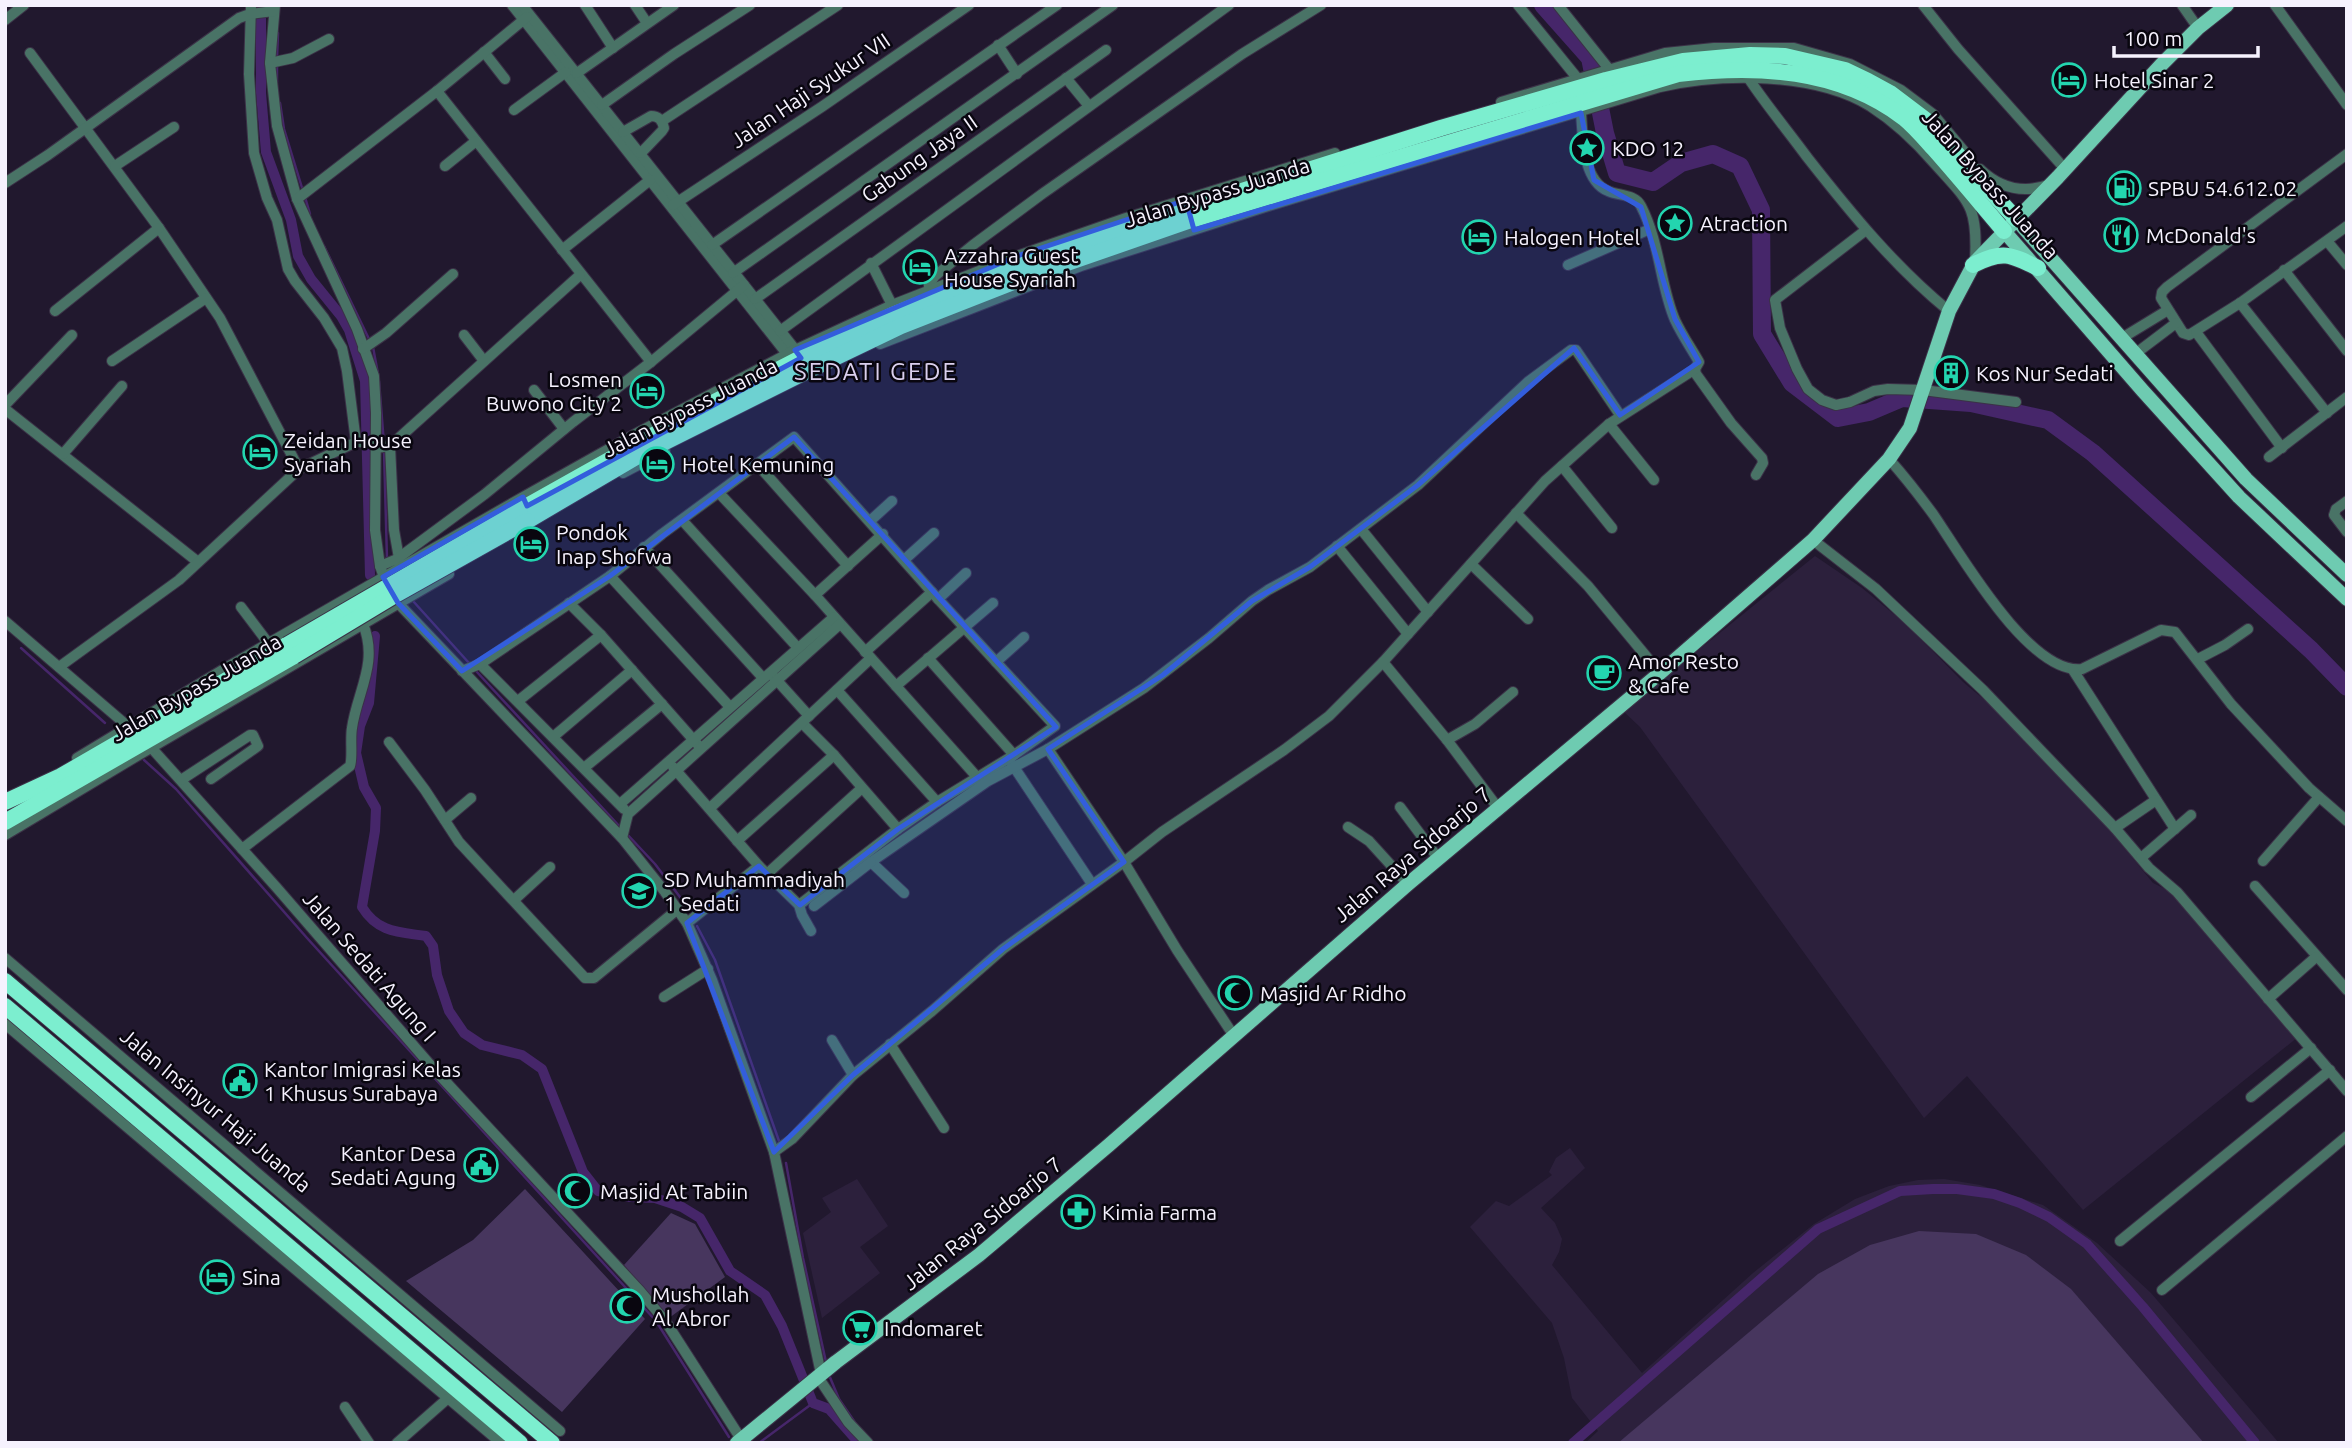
<svg xmlns="http://www.w3.org/2000/svg" width="2352" height="1448" viewBox="0 0 2352 1448" font-family="Ubuntu,sans-serif">
<style>
.built{fill:#2c203c}
.green{fill:#47365e}
.lines{fill:none;stroke-linecap:round;stroke-linejoin:round}
.stream{stroke:#46266a;stroke-width:2.5}
.canal{stroke:#46266a;stroke-width:10}
.river{stroke:#46266a;stroke-width:18}
.minor-casing{stroke:#3b3247;stroke-width:12}
.major-casing{stroke:#3b3247;stroke-width:16}
.highway-casing{stroke:#3b3247;stroke-width:18}
.minor{stroke:#497366;stroke-width:10}
.major{stroke:#6ecbb1;stroke-width:14}
.highway{stroke:#7ceecf;stroke-width:16}
.highway-bridge-casing{stroke:#3b3247;stroke-width:18;stroke-linecap:butt}
.highway-bridge{stroke:#7ceecf;stroke-width:16}
.marked{fill:#335edc;fill-opacity:0.2;stroke:#335edc;stroke-width:5;stroke-linejoin:round}
.labels{text-anchor:middle;dominant-baseline:central;stroke-width:5;stroke-linejoin:round;paint-order:stroke}
.poi-label{font-size:21px;fill:#f6f2fe;stroke:#09060f;text-anchor:start}
.street-label{font-size:21px;fill:#f6f2fe;stroke:#09060f}
.quarter-label{font-size:24px;letter-spacing:2px;fill:#dacfed;stroke:#09060f}
</style>
<rect width="100%" height="100%" fill="#21182e"/>
<g class="built">
<polygon points="1815,556 1862,588 1906,624 1963,682 1999,712 2103,822 2153,883 2175,894 2298,1037 2083,1210 1967,1076 1924,1118 1640,727 1623,711"/>
<polygon points="1570,1148 1585,1168 1541,1208 1555,1223 1562,1239 1559,1252 1552,1265 1642,1373 1753,1273 1814,1224 1855,1199 1889,1186 1918,1180 1944,1179 1980,1185 2043,1205 2097,1243 2151,1293 2279,1443 1585,1443 1598,1431 1572,1398 1564,1358 1552,1323 1470,1227 1496,1201 1509,1206 1552,1175 1549,1172 1556,1158"/>
<polygon points="857,1179 888,1226 860,1247 880,1273 822,1318 803,1233 831,1212 822,1198"/>
</g>
<g class="green">
<polygon points="525,1189 645,1319 562,1412 406,1281 473,1240"/>
<polygon points="671,1213 695,1224 725,1277 669,1318 624,1265"/>
<polygon points="1919,1231 1976,1234 2026,1255 2071,1289 2204,1443 1618,1443 1818,1274 1870,1245"/>
</g>
<g class="lines">
<g class="stream">
<polyline points="277,58 278,33"/>
<polyline points="277,82 277,64"/>
<polyline points="280,103 284,129 303,191"/>
<polyline points="305,197 310,214"/>
<polyline points="324,246 370,341"/>
<polyline points="373,347 378,374"/>
<polyline points="379,381 384,444"/>
<polyline points="384,451 387,559"/>
<polyline points="413,601 469,663"/>
<polyline points="21,648 105,723"/>
<polyline points="476,671 621,828"/>
<polyline points="144,760 176,789 307,938 656,1321 729,1437"/>
<polyline points="626,833 655,864 686,905"/>
<polyline points="697,926 715,960 779,1141"/>
<polyline points="786,1163 803,1258 826,1362"/>
<polyline points="829,1375 839,1399 856,1424"/>
<polyline points="759,1443 813,1403"/>
</g>
<g class="canal">
<polyline points="261,5 261,93 266,152 291,220 298,256 311,279 341,316 349,330 365,381 370,575"/>
<path d="M375 636 369 703 360 726 356 753 364 787 376 808 375 831 362 907C378 933 399 932 426 936L433 946 437 975 449 1011 464 1033 482 1045 522 1055 542 1069 583 1172 598 1191 630 1197 655 1198 682 1207 700 1218 730 1271 765 1295 782 1326 813 1403 829 1409 859 1443"/>
<polyline points="1573,1443 1818,1229 1900,1191 1933,1189 1957,1189 1994,1194 2020,1203 2049,1217 2087,1244 2143,1307 2255,1443"/>
</g>
<polyline class="river" points="1543,5 1590,58 1605,133 1617,173 1653,182 1681,163 1713,154 1740,166 1761,210 1762,334 1792,383 1838,418 1869,412 1902,398 1971,403 2048,420 2093,453 2311,650 2347,687"/>
<defs>
<g id="minor">
<polyline points="251,5 249,74 254,153 267,198 277,220 288,269 295,281 324,318 342,348 347,371 356,442"/>
<polyline points="275,5 270,63 277,126 297,199 357,329 374,376 376,413 375,530 380,566 385,580"/>
<polyline points="512,5 787,354"/>
<polyline points="522,5 798,353"/>
<polyline points="585,5 613,48"/>
<polyline points="635,5 647,23"/>
<polyline points="1518,5 1578,79"/>
<polyline points="1558,5 1609,69"/>
<polyline points="1923,5 1958,49 2065,169"/>
<polyline points="2182,5 2198,28"/>
<polyline points="2275,5 2347,105"/>
<polyline points="5,20 24,5"/>
<polyline points="998,45 1017,74"/>
<polyline points="484,52 505,79"/>
<polyline points="30,53 159,228 220,318 299,469"/>
<polyline points="270,63 293,58 329,39"/>
<polyline points="577,73 674,5"/>
<polyline points="1066,78 1089,106"/>
<path d="M1749 79C1767 106 1788 131 1807 157 1851 213 1894 266 1949 311"/>
<polyline points="437,91 651,362"/>
<polyline points="1501,102 1665,53 1714,48 1794,48 1850,64 1901,90 1933,114 1969,157"/>
<polyline points="602,105 674,54 750,5"/>
<polyline points="514,110 566,72"/>
<path d="M1581 113C1583 136 1582 180 1608 191 1619 196 1635 194 1641 206 1660 243 1660 285 1675 320 1682 335 1691 348 1699 362L1695 369 1696 374 1731 423 1762 458 1763 463 1756 475"/>
<polyline points="662,121 838,5"/>
<path d="M623 132 651 116C659 116 662 120 664 128L662 131 641 153"/>
<polyline points="2347,154 2167,287 2162,292 2161,298 2183,333 2189,335 2240,303 2347,226"/>
<polyline points="115,166 174,127"/>
<polyline points="445,166 476,141"/>
<path d="M1980 169C2000 188 2022 194 2048 185"/>
<polyline points="5,183 48,155 239,18 250,14 274,11"/>
<polyline points="297,199 437,91 527,17"/>
<polyline points="673,205 823,106 969,5"/>
<polyline points="1866,230 1775,300 1780,328 1797,369 1808,389 1822,400 1836,405 1850,402 1874,391 1888,389 1923,390 2016,402"/>
<polyline points="2327,241 2347,265"/>
<polyline points="712,245 1057,5"/>
<polyline points="562,250 650,180"/>
<polyline points="871,263 892,305"/>
<polyline points="1568,265 1650,229"/>
<polyline points="2284,270 2347,351"/>
<polyline points="733,273 1113,5"/>
<polyline points="929,292 929,284 935,276 973,245 1042,194 1242,54 1321,5"/>
<polyline points="755,299 1106,50"/>
<polyline points="2240,303 2327,413"/>
<polyline points="55,311 159,228"/>
<polyline points="780,331 1229,5"/>
<polyline points="2196,332 2282,448"/>
<polyline points="464,335 484,361"/>
<polyline points="2122,338 2168,310"/>
<path d="M880 344 1081 266 1265 207 1660 87C1722 73 1814 72 1870 106 1895 122 1915 141 1934 163 1970 203 1978 206 1975 262"/>
<polyline points="363,349 386,333 453,274"/>
<polyline points="2135,354 2176,323"/>
<polyline points="112,361 206,298"/>
<polyline points="534,390 564,429"/>
<polyline points="5,405 72,335"/>
<polyline points="5,409 198,562"/>
<polyline points="1609,424 1654,480"/>
<polyline points="390,446 394,530 400,564"/>
<polyline points="376,448 390,446 580,275"/>
<polyline points="63,454 122,386"/>
<polyline points="2269,457 2347,397"/>
<path d="M1889 459C1905 477 1919 495 1933 514 1960 553 2029 675 2082 669L2161 630 2175 632 2231 704 2309 788 2347 821"/>
<polyline points="757,464 848,566"/>
<polyline points="1562,466 1612,528"/>
<polyline points="623,473 665,451"/>
<polyline points="719,493 815,595 977,777"/>
<polyline points="2347,501 2336,509 2334,515 2347,532"/>
<polyline points="1516,513 1588,586 1660,673"/>
<polyline points="682,520 798,648"/>
<polyline points="870,521 892,501"/>
<polyline points="1361,529 1428,612"/>
<polyline points="1813,540 1876,589 1983,690 2115,828 2149,868 2177,892 2347,1091"/>
<polyline points="1337,546 1408,634"/>
<polyline points="644,547 763,678"/>
<polyline points="904,560 934,533"/>
<polyline points="1471,564 1528,619"/>
<polyline points="380,566 397,559 485,494 573,422 651,362 744,285"/>
<polyline points="610,576 730,707"/>
<polyline points="815,595 883,534"/>
<polyline points="395,598 398,603 622,838 665,892 687,923 712,980 774,1152 821,1374"/>
<polyline points="938,599 966,573"/>
<polyline points="569,603 601,635 698,745"/>
<polyline points="241,607 269,644"/>
<polyline points="5,621 131,729"/>
<polyline points="865,652 932,592"/>
<polyline points="928,658 1014,755"/>
<polyline points="2198,659 2225,645 2248,629"/>
<polyline points="996,662 1024,637"/>
<polyline points="1383,662 1447,740 1498,808"/>
<polyline points="480,664 624,809"/>
<polyline points="59,667 179,580 299,469 356,442 375,442"/>
<polyline points="2073,670 2175,829"/>
<polyline points="462,671 480,664 610,576 662,534 794,437 938,599 1055,726 1014,755 937,802 898,829 799,905"/>
<polyline points="773,676 809,716"/>
<polyline points="896,686 993,603"/>
<polyline points="837,690 937,802"/>
<polyline points="518,701 601,635"/>
<polyline points="802,723 834,755 898,829"/>
<polyline points="553,737 632,670"/>
<polyline points="1447,740 1475,724 1513,692"/>
<polyline points="389,742 425,790 459,842 585,978 594,978 678,909"/>
<polyline points="148,744 277,888 433,1068 640,1291 666,1322 741,1439"/>
<polyline points="1048,749 1124,862 1177,950 1234,1036"/>
<polyline points="77,758 229,666 523,497 637,433 795,350 892,305 1020,255 1126,218 1335,153"/>
<polyline points="1012,764 1092,884"/>
<polyline points="673,767 759,866 799,905 802,915 811,931"/>
<polyline points="584,768 662,704"/>
<polyline points="181,780 250,735 253,735 258,746 211,779"/>
<polyline points="620,804 834,617"/>
<polyline points="1400,807 1438,858"/>
<polyline points="710,808 870,659"/>
<polyline points="445,820 471,798"/>
<polyline points="1348,827 1369,841 1408,884"/>
<polyline points="2115,828 2156,800"/>
<polyline points="5,835 137,756 449,574"/>
<polyline points="622,838 628,814 840,624"/>
<polyline points="737,841 834,755"/>
<path d="M242 849 350 766C353 758 350 739 352 728 357 692 379 663 363 624"/>
<polyline points="2141,858 2191,815"/>
<polyline points="2263,861 2319,797"/>
<polyline points="768,873 862,788"/>
<polyline points="2255,886 2347,990"/>
<polyline points="904,893 871,862 988,781 1048,749 1144,688 1209,638 1252,601 1268,590 1310,567 1418,485 1529,381 1571,350 1576,350 1620,415"/>
<polyline points="514,900 550,867"/>
<polyline points="814,906 871,862"/>
<polyline points="687,923 759,866"/>
<polyline points="5,958 560,1431"/>
<polyline points="664,997 708,969"/>
<polyline points="2268,999 2316,957"/>
<polyline points="5,1024 501,1443"/>
<polyline points="832,1040 853,1075"/>
<polyline points="890,1044 944,1128"/>
<polyline points="2251,1097 2311,1048"/>
<polyline points="774,1152 792,1139 853,1075 932,1011 1003,949 1124,862 1162,832 1284,750 1329,716 1383,662 1545,481 1609,424 1695,369"/>
<polyline points="2120,1241 2330,1070"/>
<polyline points="2162,1290 2347,1136"/>
<polyline points="818,1377 848,1422 868,1443"/>
<polyline points="345,1407 369,1443"/>
<polyline points="397,1443 447,1399"/>
</g>
<g id="major">
<polyline points="2016,219 2246,479 2347,575"/>
<polyline points="2004,231 2143,391 2239,497 2347,599"/>
<polyline points="737,1443 836,1362 979,1255 1109,1145 1408,884 1660,673 1813,540 1889,459 1910,428 1949,311 1975,262 2058,177 2161,65 2198,28 2227,5"/>
</g>
<g id="highway">
<path d="M1973 265C2002 250 2010 254 2038 268"/>
<polyline points="520,510 691,414 801,358 893,315 999,272 1188,208 1441,128 1606,80 1683,61 1750,55 1785,56 1845,70 1868,81 1890,93 1927,121 2016,219"/>
<path d="M527 521 641 454 807 371 901 326 1021 279 1191 220 1678 74C1757 65 1838 68 1904 118 1915 127 1925 139 1934 149 1958 176 1981 204 2004 231"/>
<polyline points="5,802 61,776 287,645"/>
<polyline points="5,822 294,656"/>
<polyline points="5,981 552,1443"/>
<polyline points="5,1006 520,1443"/>
</g>
</defs>
<use href="#minor" class="minor-casing"/>
<use href="#major" class="major-casing"/>
<use href="#highway" class="highway-casing"/>
<use href="#minor" class="minor"/>
<use href="#major" class="major"/>
<use href="#highway" class="highway"/>
<defs>
<g id="highway-bridge">
<polyline points="287,645 520,510"/>
<polyline points="294,656 397,594 527,521"/>
</g>
</defs>
<use href="#highway-bridge" class="highway-bridge-casing"/>
<use href="#highway-bridge" class="highway-bridge"/>
</g>
<path class="marked" d="M1581 113 1594 180 1641 207 1675 319 1699 362 1620 415 1574 348 1418 485 1310 567 1252 601 1163 675 1048 749 1124 862 1003 949 853 1075 774 1152 687 923 759 866 800 905 898 829 1056 727 794 437 610 576 462 671 398 603 383 577 523 497 527 506 801 358 795 350 1020 255 1186 200 1194 230Z"/>
<defs>
<symbol id="hotel-ring" viewBox="-11 -11 22 22"><circle r="9.5" fill="#09060f" stroke="#23d5af" stroke-width="1.5"/><path d="M-6-4.5h1.5V1H6V5H4.5V3h-9V5H-6ZM-4 0a1.8 1.8 0 1 1 3.6 0ZM.5 0V-2.5h3Q6-2.5 6 0Z" fill="#23d5af"/></symbol>
<symbol id="sight-ring" viewBox="-11 -11 22 22"><circle r="9.5" fill="#09060f" stroke="#23d5af" stroke-width="1.5"/><path d="M0-6L1.8-2.2L6-1.7L2.9 1.2L3.7 5.4L0 3.3L-3.7 5.4L-2.9 1.2L-6-1.7L-1.8-2.2Z" fill="#23d5af"/></symbol>
<symbol id="fuel-ring" viewBox="-11 -11 22 22"><circle r="9.5" fill="#09060f" stroke="#23d5af" stroke-width="1.5"/><path d="M-5.5-6h7V0h2V4h1.3V-2.5L3-4.5l.8-.8L6-3V5H2.5V1h-1V6h-7ZM-4.2-4.7v3.2H.2V-4.7Z" fill="#23d5af"/></symbol>
<symbol id="restaurant-ring" viewBox="-11 -11 22 22"><circle r="9.5" fill="#09060f" stroke="#23d5af" stroke-width="1.5"/><path d="M-5-6h1v4h1v-4h1v4h1v-4h1v5L-1.5 .5V6h-2V.5L-5-1ZM5-6V6H3V1.5H1.5Q1.5-4 5-6Z" fill="#23d5af"/></symbol>
<symbol id="building-ring" viewBox="-11 -11 22 22"><circle r="9.5" fill="#09060f" stroke="#23d5af" stroke-width="1.5"/><path d="M-4-6H4V6H1V3H-1V6H-4ZM-2.5-4.3h1.7v1.8h-1.7ZM.8-4.3h1.7v1.8H.8ZM-2.5-1h1.7V.8h-1.7ZM.8-1h1.7V.8H.8Z" fill="#23d5af"/></symbol>
<symbol id="cafe-ring" viewBox="-11 -11 22 22"><circle r="9.5" fill="#09060f" stroke="#23d5af" stroke-width="1.5"/><path d="M-5.5-4.5H6V0H3Q3 3.5 0 3.5H-2.5Q-5.5 3.5-5.5 0ZM3-3.2v2h1.7v-2ZM-6 4.5H4V6H-6Z" fill="#23d5af"/></symbol>
<symbol id="school-ring" viewBox="-11 -11 22 22"><circle r="9.5" fill="#09060f" stroke="#23d5af" stroke-width="1.5"/><path d="M0-5L7-2L0 1L-7-2ZM-4 1L0 2.5L4 1V4Q0 6-4 4Z" fill="#23d5af"/></symbol>
<symbol id="mosque-ring" viewBox="-11 -11 22 22"><circle r="9.5" fill="#09060f" stroke="#23d5af" stroke-width="1.5"/><path d="M3.5-4.9A6 6 0 1 0 3.5 4.9A5 5 0 1 1 3.5-4.9Z" fill="#23d5af"/></symbol>
<symbol id="civic-ring" viewBox="-11 -11 22 22"><circle r="9.5" fill="#09060f" stroke="#23d5af" stroke-width="1.5"/><path d="M-.6-6.5H3V-4.5H.6V-3L4-1V1h2V6H-6V1h2V-1L-.6-3ZM-1.2 2.5V6h2.4V2.5Z" fill="#23d5af"/></symbol>
<symbol id="pharmacy-ring" viewBox="-11 -11 22 22"><circle r="9.5" fill="#09060f" stroke="#23d5af" stroke-width="1.5"/><path d="M-2-6h4v4h4v4h-4v4h-4v-4h-4v-4h4Z" fill="#23d5af"/></symbol>
<symbol id="supermarket-ring" viewBox="-11 -11 22 22"><circle r="9.5" fill="#09060f" stroke="#23d5af" stroke-width="1.5"/><path d="M-6-5.5h2.5l.6 2H6L4.5 2H-2.5L-4.4-4H-6ZM-1.5 3.2a1.3 1.3 0 1 0 .1 0ZM3 3.2a1.3 1.3 0 1 0 .1 0Z" fill="#23d5af"/></symbol>
</defs>
<g fill-rule="evenodd">
<use href="#hotel-ring" x="2050" y="61" width="38" height="38"/>
<use href="#sight-ring" x="1568" y="129" width="38" height="38"/>
<use href="#fuel-ring" x="2105" y="169" width="38" height="38"/>
<use href="#sight-ring" x="1656" y="204" width="38" height="38"/>
<use href="#restaurant-ring" x="2102" y="216" width="38" height="38"/>
<use href="#hotel-ring" x="1460" y="218" width="38" height="38"/>
<use href="#hotel-ring" x="901" y="248" width="38" height="38"/>
<use href="#building-ring" x="1932" y="354" width="38" height="38"/>
<use href="#hotel-ring" x="628" y="372" width="38" height="38"/>
<use href="#hotel-ring" x="241" y="433" width="38" height="38"/>
<use href="#hotel-ring" x="638" y="445" width="38" height="38"/>
<use href="#hotel-ring" x="512" y="525" width="38" height="38"/>
<use href="#cafe-ring" x="1585" y="654" width="38" height="38"/>
<use href="#school-ring" x="620" y="872" width="38" height="38"/>
<use href="#mosque-ring" x="1216" y="974" width="38" height="38"/>
<use href="#civic-ring" x="221" y="1062" width="38" height="38"/>
<use href="#civic-ring" x="462" y="1146" width="38" height="38"/>
<use href="#mosque-ring" x="556" y="1172" width="38" height="38"/>
<use href="#pharmacy-ring" x="1059" y="1193" width="38" height="38"/>
<use href="#hotel-ring" x="198" y="1258" width="38" height="38"/>
<use href="#mosque-ring" x="608" y="1287" width="38" height="38"/>
<use href="#supermarket-ring" x="841" y="1309" width="38" height="38"/>
</g>
<g class="labels">
<g class="poi-label">
<text x="2094" y="80">Hotel Sinar 2</text>
<text x="1612" y="148">KDO 12</text>
<text x="2148" y="188">SPBU 54.612.02</text>
<text x="1700" y="223">Atraction</text>
<text x="2146" y="235">McDonald's</text>
<text x="1504" y="237">Halogen Hotel</text>
<text x="944" y="255">Azzahra Guest<tspan x="944" dy="24">House Syariah</tspan></text>
<text x="1976" y="373">Kos Nur Sedati</text>
<text x="622" y="379" text-anchor="end">Losmen<tspan x="622" dy="24">Buwono City 2</tspan></text>
<text x="284" y="440">Zeidan House<tspan x="284" dy="24">Syariah</tspan></text>
<text x="682" y="464">Hotel Kemuning</text>
<text x="556" y="532">Pondok<tspan x="556" dy="24">Inap Shofwa</tspan></text>
<text x="1628" y="661">Amor Resto<tspan x="1628" dy="24">&amp; Cafe</tspan></text>
<text x="664" y="879">SD Muhammadiyah<tspan x="664" dy="24">1 Sedati</tspan></text>
<text x="1260" y="993">Masjid Ar Ridho</text>
<text x="264" y="1069">Kantor Imigrasi Kelas<tspan x="264" dy="24">1 Khusus Surabaya</tspan></text>
<text x="456" y="1153" text-anchor="end">Kantor Desa<tspan x="456" dy="24">Sedati Agung</tspan></text>
<text x="600" y="1191">Masjid At Tabiin</text>
<text x="1102" y="1212">Kimia Farma</text>
<text x="242" y="1277">Sina</text>
<text x="652" y="1294">Mushollah<tspan x="652" dy="24">Al Abror</tspan></text>
<text x="884" y="1328">Indomaret</text>
</g>
<g class="street-label">
<text transform="translate(810 90) rotate(-34)">Jalan Haji Syukur VII</text>
<text transform="translate(919 158) rotate(-35)">Gabung Jaya II</text>
<text transform="translate(1991 184) rotate(48)">Jalan Bypass Juanda</text>
<text transform="translate(1217 192) rotate(-17)">Jalan Bypass Juanda</text>
<text transform="translate(690 407) rotate(-27)">Jalan Bypass Juanda</text>
<text transform="translate(196 687) rotate(-30)">Jalan Bypass Juanda</text>
<text transform="translate(1412 854) rotate(-40)">Jalan Raya Sidoarjo 7</text>
<text transform="translate(370 966) rotate(49)">Jalan Sedati Agung I</text>
<text transform="translate(216 1110) rotate(40)">Jalan Insinyur Haji Juanda</text>
<text transform="translate(982 1223) rotate(-39)">Jalan Raya Sidoarjo 7</text>
</g>
<g class="quarter-label">
<text x="876" y="371">SEDATI GEDE</text>
</g>
</g>
<rect width="2352" height="1448" fill="none" stroke="#f6f2fe" stroke-width="14"/>
<path d="M2114 46v10h144v-10" fill="none" stroke="#f6f2fe" stroke-width="3.5"/>
<text x="2124" y="46" font-size="21" fill="#f6f2fe" stroke="#09060f" stroke-width="5" paint-order="stroke">100 m</text>
</svg>
